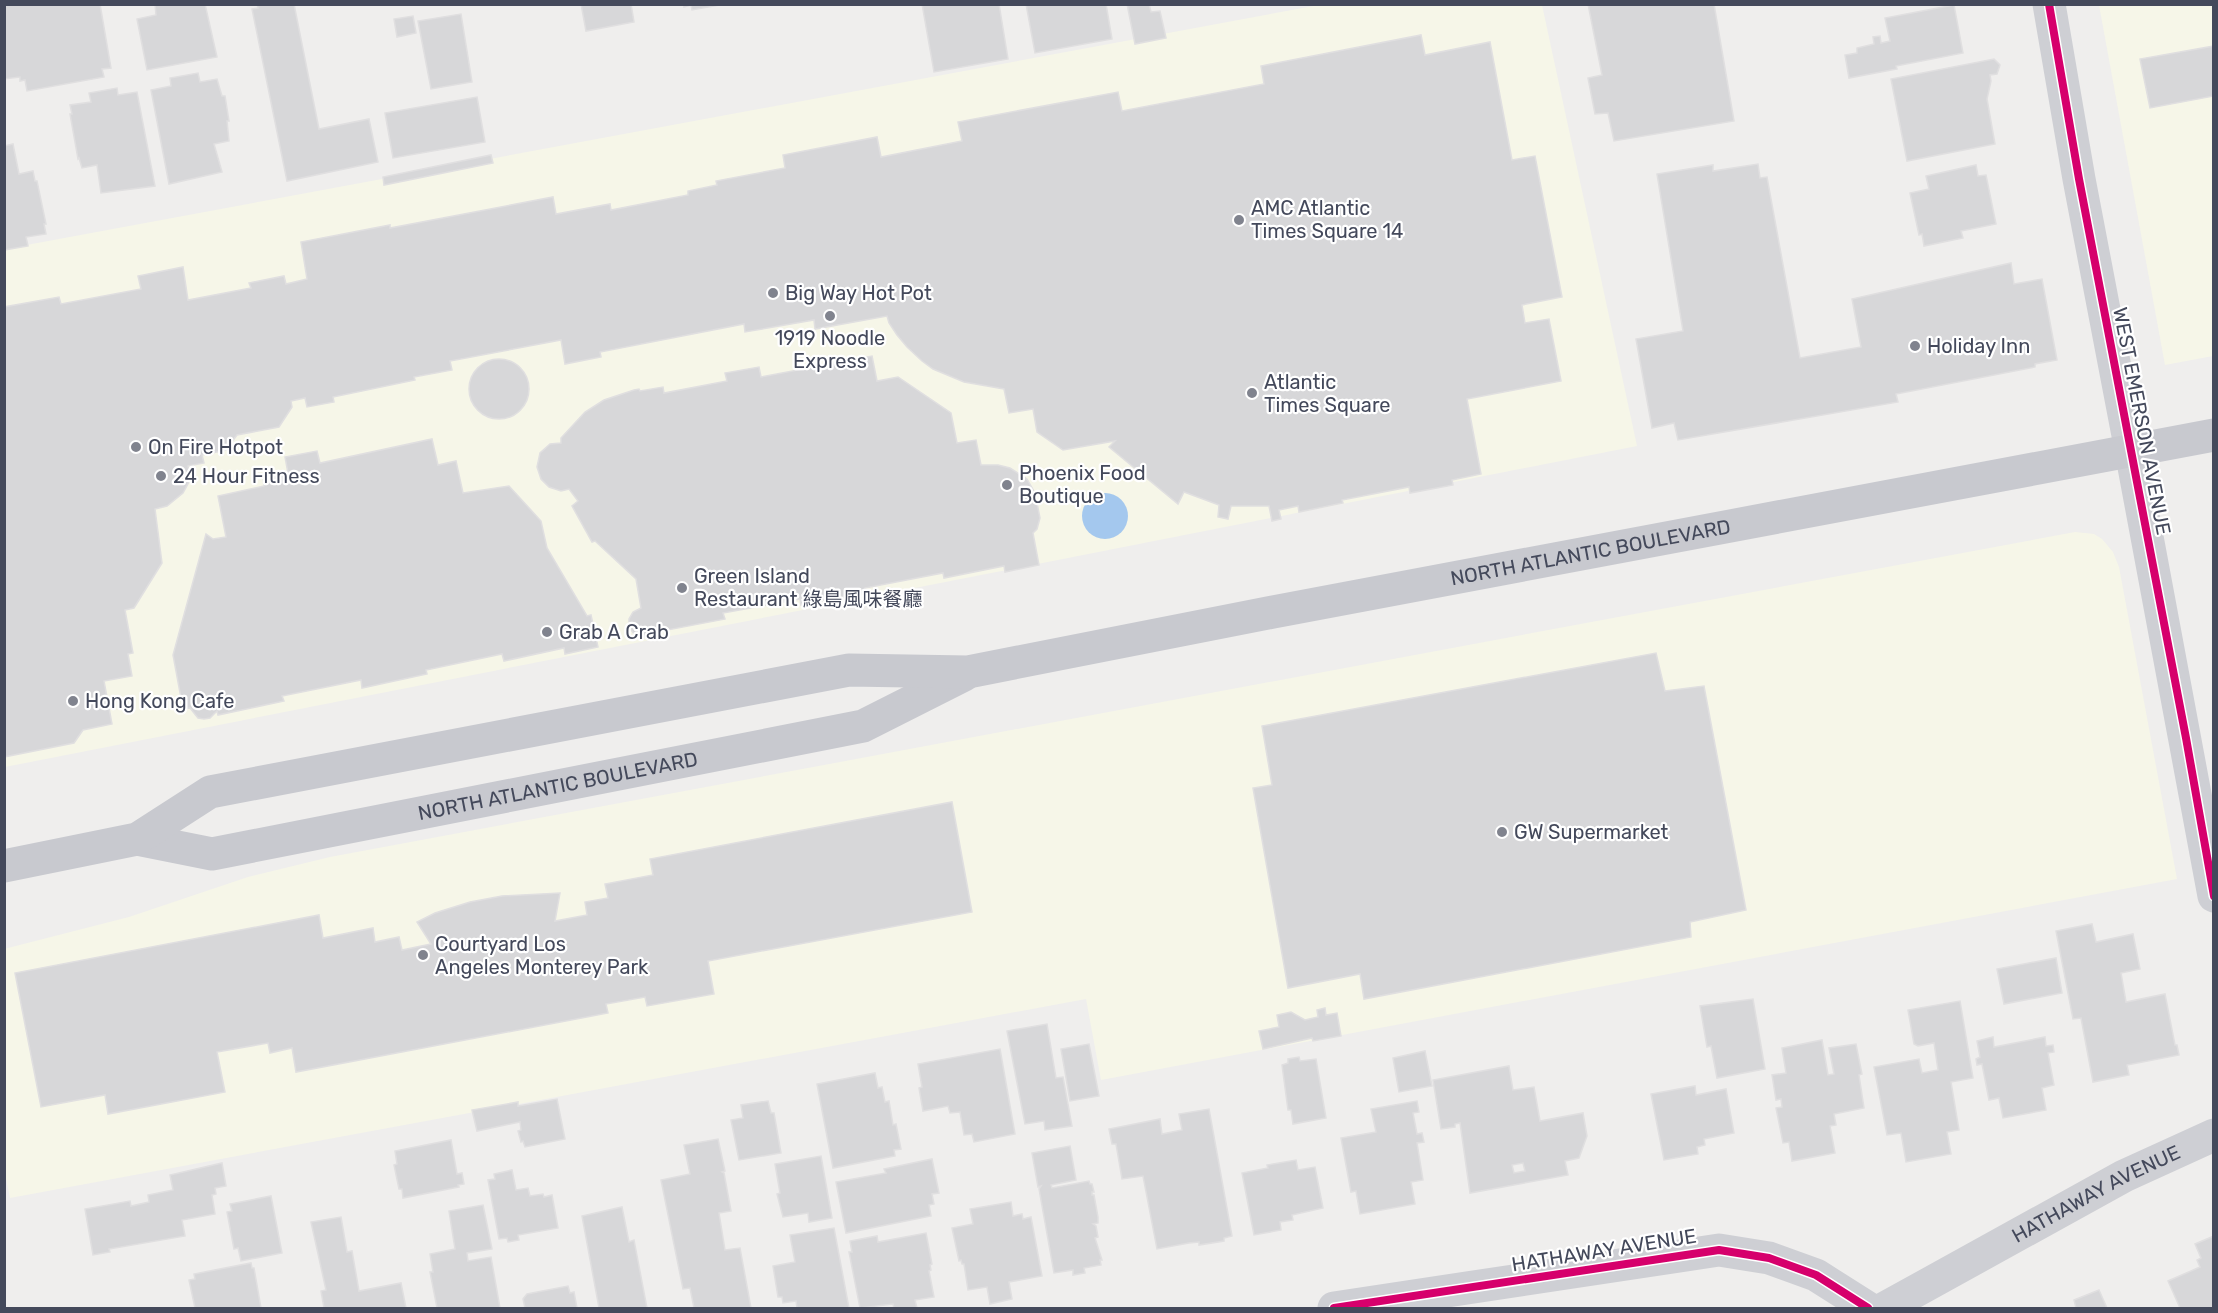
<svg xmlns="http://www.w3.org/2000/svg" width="2218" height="1313" viewBox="0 0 2218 1313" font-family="Rubik,'Noto Sans SC',sans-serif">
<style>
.commercial{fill:#f6f6e8}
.water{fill:#a4c8ee}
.building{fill:#d7d7d9;stroke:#e0dfe0;stroke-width:1.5;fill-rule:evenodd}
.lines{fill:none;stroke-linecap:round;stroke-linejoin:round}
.minor{stroke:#cecfd4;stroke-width:33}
.tertiary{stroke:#cecfd4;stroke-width:33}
.primary{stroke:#c8c9cf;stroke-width:33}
.cycleway-casing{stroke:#fff;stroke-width:11}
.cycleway{stroke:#d6006c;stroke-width:8}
.poi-dot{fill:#80838e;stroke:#fff;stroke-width:2}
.labels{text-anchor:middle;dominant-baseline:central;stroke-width:4.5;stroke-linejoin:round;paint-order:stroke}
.poi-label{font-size:20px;fill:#44495b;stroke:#fff;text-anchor:start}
.street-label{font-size:20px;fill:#44495b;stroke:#fff}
</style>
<rect width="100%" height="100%" fill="#efeeed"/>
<g class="commercial">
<polygon points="1319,5 1542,5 1637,446 5,767 5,249"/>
<polygon points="2099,5 2213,5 2213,356 2165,365"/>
<polygon points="2075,532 2094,534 2102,539 2113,552 2119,567 2177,879 1101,1080 1086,999 10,1198 4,1169 4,949 129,917 248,877 330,857"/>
</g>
<circle class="water" cx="1105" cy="516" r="23"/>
<g class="building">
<polygon points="4,4 100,4 111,68 102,69 104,77 27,91 25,80 20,81 20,77 4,79"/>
<polygon points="155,4 205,4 217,57 147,70 137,19 156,15"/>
<polygon points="257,4 294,4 319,129 369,119 378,162 287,181 252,9 258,8"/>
<polygon points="581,4 631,4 634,22 586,31"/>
<polygon points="684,4 725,4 692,10 691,5 684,7"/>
<polygon points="922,4 999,4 1008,59 934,72"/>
<polygon points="1026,4 1106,4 1112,39 1035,53"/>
<polygon points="1127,4 1149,4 1151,12 1160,11 1166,38 1135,44"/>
<polygon points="1588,4 1714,4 1734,121 1614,141 1608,113 1595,114 1588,78 1602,75"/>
<polygon points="1954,5 1963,53 1896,66 1897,69 1849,78 1845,55 1857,53 1857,48 1874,44 1873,37 1880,36 1881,43 1890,41 1885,18"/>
<polygon points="461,14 472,82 431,89 418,21"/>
<polygon points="413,16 416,33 397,37 394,19"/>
<polygon points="1421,35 1425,55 1490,42 1512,160 1535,156 1562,297 1522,305 1525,323 1549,319 1561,381 1467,399 1481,474 1452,480 1453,485 1410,493 1409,487 1342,500 1343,503 1299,512 1298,506 1279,510 1281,519 1272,521 1269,506 1231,506 1228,519 1218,517 1219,505 1184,492 1178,504 1109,447 1115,441 1063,450 1037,432 1033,409 1009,413 1004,389 964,382 933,369 922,361 907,347 897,335 889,323 887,316 815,329 814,320 745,332 744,324 600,352 601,357 565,364 561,340 450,361 452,370 414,377 415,380 333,397 334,402 307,407 305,398 291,401 292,407 279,427 237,435 226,450 202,455 204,463 188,466 190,480 183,493 167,506 155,509 162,563 134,608 125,610 133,653 128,654 132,676 104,681 112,724 83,730 74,743 4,757 4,307 59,297 61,304 141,289 138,276 183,267 188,300 251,288 249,283 284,276 286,284 307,279 301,242 390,225 390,228 553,197 556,214 610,204 611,210 688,195 688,191 717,185 716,181 785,168 783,155 877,137 881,157 962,141 958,122 1118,92 1122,111 1264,84 1261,66"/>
<polygon points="2214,46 2214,96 2150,108 2140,59"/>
<polygon points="1994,59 2000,65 1997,74 1990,75 1991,81 1987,99 1995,144 1907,161 1891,79"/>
<polygon points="198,73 200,82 217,79 222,96 225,96 229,121 227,121 229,141 214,144 222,172 169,184 151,90 171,86 170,78"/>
<polygon points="117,88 118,95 137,92 155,186 101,193 97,165 82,168 79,158 78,159 70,114 72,114 70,105 91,102 89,93"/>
<polygon points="477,97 485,142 393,158 385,113"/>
<polygon points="13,144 19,174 33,171 35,181 37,181 46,224 44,224 46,234 26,237 28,246 4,250 4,146"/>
<polygon points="491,155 493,163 384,185 383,177"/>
<polygon points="1758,164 1760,178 1767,177 1800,358 1861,347 1852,299 2011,263 2014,284 2042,279 2057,360 2035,364 2035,367 1896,394 1898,402 1678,440 1674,423 1652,428 1636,339 1683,331 1657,174 1713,165 1713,171"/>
<polygon points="1976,165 1978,176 1986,175 1996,224 1961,231 1963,238 1924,246 1922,234 1919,235 1910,193 1929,189 1926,176"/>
<polygon points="872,356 877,381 898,377 951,413 957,443 976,440 981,465 998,465 1010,468 1027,479 1035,493 1040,518 1037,529 1033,533 1039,565 1005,572 1004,566 944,578 943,573 865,588 866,593 801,605 800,599 723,613 725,619 657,632 656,629 649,636 641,637 634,634 629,627 629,619 633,612 641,608 636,579 595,541 592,542 572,506 578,501 569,489 561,491 549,487 541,479 537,467 540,453 550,444 561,443 561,438 585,412 604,400 634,390 639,389 640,391 663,387 664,393 727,381 725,373 759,367 761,377"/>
<circle cx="499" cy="389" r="30"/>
<polygon points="432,439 438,465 456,461 463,493 509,486 541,521 547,548 587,616 591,615 598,647 565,654 564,648 504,661 502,654 426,670 427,674 362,688 361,680 282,696 284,701 218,715 217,711 210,718 204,719 198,718 190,708 183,709 173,655 206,534 213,539 226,537 218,496 264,486 263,478 288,473 285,457 317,451 320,463"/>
<polygon points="1656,653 1665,691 1704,686 1746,910 1690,922 1691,937 1364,999 1360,974 1288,988 1253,788 1272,785 1262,726"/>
<polygon points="952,802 972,912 708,961 714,994 647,1006 645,997 606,1004 608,1013 296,1072 292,1048 270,1053 268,1043 217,1052 225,1092 108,1114 105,1095 41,1107 15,973 319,915 323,938 373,928 375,942 399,937 402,950 431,944 417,922 435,913 470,902 502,896 560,893 555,921 587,915 585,902 608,898 605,884 653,875 650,859"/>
<polygon points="2092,924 2096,942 2133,934 2140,969 2121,973 2126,1002 2165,994 2175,1045 2177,1045 2179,1055 2127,1065 2129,1075 2093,1082 2081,1018 2073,1019 2056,931"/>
<polygon points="2056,958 2062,993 2004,1004 1997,969"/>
<polygon points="1753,999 1765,1069 1717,1078 1711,1046 1707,1047 1700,1006"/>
<polygon points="1960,1001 1973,1078 1951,1082 1959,1130 1947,1132 1951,1154 1906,1162 1901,1133 1887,1135 1874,1067 1919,1059 1922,1073 1938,1070 1934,1043 1918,1046 1914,1044 1908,1010"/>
<polygon points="1325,1008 1326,1015 1337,1013 1341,1036 1313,1041 1312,1038 1263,1049 1259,1031 1279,1027 1277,1015 1291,1012 1305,1020 1318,1017 1317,1010"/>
<polygon points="1047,1024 1056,1078 1063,1077 1072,1126 1045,1130 1044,1121 1025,1124 1007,1031"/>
<polygon points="1993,1037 1994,1047 2045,1037 2046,1046 2053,1045 2054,1052 2048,1053 2054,1085 2042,1088 2046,1110 2003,1118 1999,1098 1989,1100 1982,1064 1977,1065 1976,1059 1980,1057 1977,1041"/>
<polygon points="1822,1040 1828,1075 1834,1074 1829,1048 1856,1044 1862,1074 1859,1075 1864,1108 1834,1114 1836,1125 1830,1126 1835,1153 1792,1161 1789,1142 1783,1143 1776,1108 1782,1107 1781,1099 1776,1100 1772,1075 1786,1073 1782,1048"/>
<polygon points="1089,1044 1099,1096 1070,1101 1061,1049"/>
<polygon points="1000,1049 1015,1134 974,1142 972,1134 964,1135 960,1112 950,1113 948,1106 923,1111 919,1088 922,1087 918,1064"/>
<polygon points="1425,1051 1432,1086 1399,1092 1393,1058"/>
<polygon points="1299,1057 1300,1061 1316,1059 1326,1118 1293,1124 1291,1110 1288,1110 1282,1065 1288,1063 1288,1059"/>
<path d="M1509 1066 1513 1090 1534 1087 1540 1121 1583 1113 1587 1136 1579 1158 1565 1161 1568 1175 1470 1193 1460 1123 1455 1124V1127L1441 1129 1433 1080ZM1523 1163 1525 1171 1514 1173 1512 1165Z"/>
<polygon points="875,1073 878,1088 882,1087 885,1102 889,1101 893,1125 896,1124 901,1149 894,1150 895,1156 833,1168 817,1084"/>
<polygon points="1695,1086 1696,1095 1726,1089 1734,1133 1704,1139 1705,1145 1697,1147 1698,1154 1664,1160 1651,1094"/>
<polygon points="557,1099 565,1139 525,1147 523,1141 521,1142 518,1131 521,1130 520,1122 477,1131 472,1110 518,1102 518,1106"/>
<polygon points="768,1101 771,1113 774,1113 781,1153 739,1160 731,1120 743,1118 741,1105"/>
<polygon points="1417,1101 1419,1112 1413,1113 1417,1134 1422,1133 1424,1142 1417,1143 1423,1180 1411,1182 1415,1204 1360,1214 1356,1191 1351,1192 1341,1138 1376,1132 1371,1109"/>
<polygon points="1209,1109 1232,1236 1224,1238 1224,1241 1199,1245 1199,1242 1189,1243 1157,1249 1143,1176 1122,1179 1116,1144 1112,1144 1109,1129 1160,1119 1162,1134 1182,1130 1179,1114"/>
<polygon points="718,1139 725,1171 722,1172 724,1173 731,1211 719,1213 725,1250 740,1248 751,1308 694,1308 690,1288 683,1289 661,1180 690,1174 684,1145"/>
<polygon points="451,1140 457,1174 462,1173 464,1184 458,1185 459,1187 403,1198 402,1189 399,1189 394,1165 397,1164 395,1151"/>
<polygon points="1070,1146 1076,1180 1051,1185 1052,1188 1089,1181 1090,1184 1092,1184 1094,1192 1092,1192 1092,1195 1094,1195 1098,1217 1098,1223 1093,1224 1096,1226 1098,1237 1095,1238 1102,1260 1100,1260 1101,1265 1084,1268 1085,1273 1073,1275 1073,1270 1054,1273 1039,1189 1041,1186 1038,1187 1032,1153"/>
<polygon points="821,1156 832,1218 809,1222 808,1213 783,1217 777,1194 780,1193 775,1164"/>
<polygon points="932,1159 939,1193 932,1194 934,1204 929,1205 931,1216 846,1233 836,1182 886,1173 884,1169"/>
<polygon points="1296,1160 1298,1170 1315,1167 1323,1208 1292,1215 1293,1220 1280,1222 1281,1230 1254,1235 1242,1173 1268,1168 1267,1165"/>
<polygon points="222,1163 226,1186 215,1188 216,1194 212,1195 215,1214 182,1220 185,1236 109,1249 110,1252 93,1255 85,1209 130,1201 131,1206 149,1202 148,1195 173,1190 170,1175"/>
<polygon points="512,1170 516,1190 528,1188 530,1196 543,1194 544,1197 552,1195 558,1228 518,1235 519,1240 508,1242 507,1238 499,1239 488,1180 495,1179 494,1174"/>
<polygon points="271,1196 282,1253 241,1261 238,1248 234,1249 227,1212 232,1211 230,1204"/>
<polygon points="1011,1202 1013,1216 1022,1214 1023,1219 1031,1217 1042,1276 1009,1282 1012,1299 990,1304 987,1287 968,1290 964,1264 962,1264 961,1260 959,1261 952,1228 973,1224 970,1209"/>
<polygon points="483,1205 492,1249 467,1253 468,1261 491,1257 500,1308 437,1308 430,1272 433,1272 430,1254 455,1249 449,1211"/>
<polygon points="622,1207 629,1242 634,1240 647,1308 599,1308 582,1216"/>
<polygon points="341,1217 347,1252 352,1251 359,1291 401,1283 406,1308 324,1308 321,1291 326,1290 311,1222"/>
<polygon points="834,1228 849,1308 797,1308 796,1301 783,1303 782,1297 778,1297 773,1266 795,1262 790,1235"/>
<polygon points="926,1233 932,1264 930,1265 931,1270 929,1271 934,1297 915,1300 917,1308 894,1308 893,1304 860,1308 849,1252 852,1252 850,1241 877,1236 878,1242"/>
<polygon points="2214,1236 2214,1308 2180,1308 2168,1281 2200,1267 2197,1260 2201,1258 2195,1244"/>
<polygon points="251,1263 252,1268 254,1268 261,1308 195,1308 189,1280 195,1279 194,1274"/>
<polygon points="568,1286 570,1293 574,1292 577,1308 525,1308 523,1299 527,1294"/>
<polygon points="2099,1290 2107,1308 2076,1308 2074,1300"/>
</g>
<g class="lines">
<g class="minor">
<polyline points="2131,451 2214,896"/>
<polyline points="1334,1308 1719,1250 1769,1258 1816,1275 1868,1308"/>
<path id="s1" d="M1885 1308 2124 1176 2214 1135"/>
</g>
<polyline class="tertiary" points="2049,4 2079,179 2131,451"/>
<g class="primary">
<path id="s2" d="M137 839 212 854 863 726 964 675"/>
<path id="s3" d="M4 866 137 839 210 792 849 670 968 672 1273 612 2214 435"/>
</g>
<defs>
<g id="cycleway">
<polyline points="2049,4 2079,179 2186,738 2214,896"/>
<polyline points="1334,1308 1719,1250 1769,1258 1816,1275 1868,1308"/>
</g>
</defs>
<use href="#cycleway" class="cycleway-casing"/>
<use href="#cycleway" class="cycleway"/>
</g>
<g class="poi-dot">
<circle cx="1239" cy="220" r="6"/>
<circle cx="773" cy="293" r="6"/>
<circle cx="830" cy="316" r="6"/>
<circle cx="1915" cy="346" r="6"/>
<circle cx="1252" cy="393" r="6"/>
<circle cx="136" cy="447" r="6"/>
<circle cx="161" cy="476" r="6"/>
<circle cx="1007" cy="485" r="6"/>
<circle cx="682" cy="588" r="6"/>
<circle cx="547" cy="632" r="6"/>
<circle cx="73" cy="701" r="6"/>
<circle cx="1502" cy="832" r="6"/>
<circle cx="423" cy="955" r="6"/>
</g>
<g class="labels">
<g class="poi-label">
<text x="1251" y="208">AMC Atlantic<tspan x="1251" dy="23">Times Square 14</tspan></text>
<text x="785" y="293">Big Way Hot Pot</text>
<text x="830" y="338" text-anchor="middle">1919 Noodle<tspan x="830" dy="23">Express</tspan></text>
<text x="1927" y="346">Holiday Inn</text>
<text x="1264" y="382">Atlantic<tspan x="1264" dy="23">Times Square</tspan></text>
<text x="148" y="447">On Fire Hotpot</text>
<text x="1019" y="473">Phoenix Food<tspan x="1019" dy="23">Boutique</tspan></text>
<text x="173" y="476">24 Hour Fitness</text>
<text x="694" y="576">Green Island<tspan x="694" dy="23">Restaurant 綠島風味餐廳</tspan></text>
<text x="559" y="632">Grab A Crab</text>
<text x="85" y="701">Hong Kong Cafe</text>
<text x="1514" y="832">GW Supermarket</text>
<text x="435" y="944">Courtyard Los<tspan x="435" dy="23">Angeles Monterey Park</tspan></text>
</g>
<g class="street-label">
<text transform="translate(2142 421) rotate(79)">WEST EMERSON AVENUE</text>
<text stroke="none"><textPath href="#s3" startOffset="1626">NORTH ATLANTIC BOULEVARD</textPath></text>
<text stroke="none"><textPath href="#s2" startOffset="429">NORTH ATLANTIC BOULEVARD</textPath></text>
<text stroke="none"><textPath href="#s1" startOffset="240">HATHAWAY AVENUE</textPath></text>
<text transform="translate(1604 1250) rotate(-9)">HATHAWAY AVENUE</text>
</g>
</g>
<rect width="2218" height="1313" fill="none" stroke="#44495b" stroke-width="12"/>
</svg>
